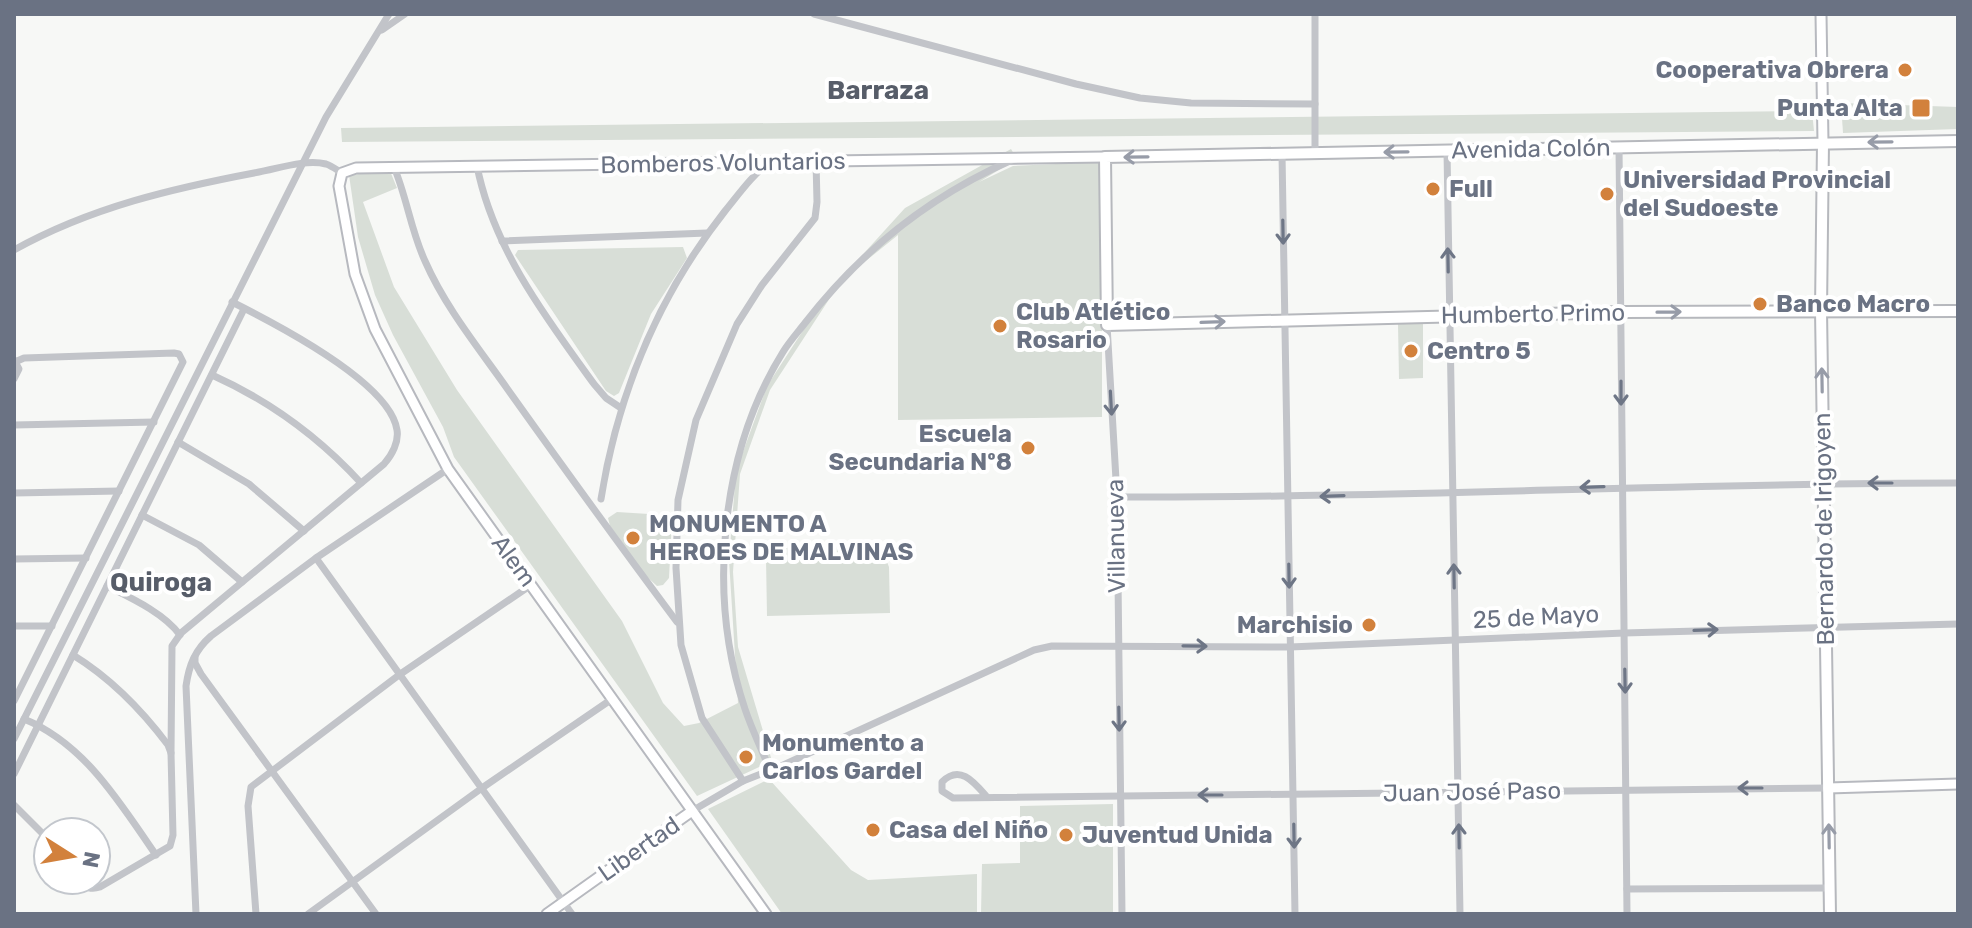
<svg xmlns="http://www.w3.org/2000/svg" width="1972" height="928" viewBox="0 0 1972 928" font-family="Rubik,sans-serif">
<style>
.green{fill:#d8ded7}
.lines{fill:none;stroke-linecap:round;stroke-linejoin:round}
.secondary-casing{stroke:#b7b9bf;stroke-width:13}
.primary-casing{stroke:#b6b8bd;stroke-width:14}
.street{stroke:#c2c4c9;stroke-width:7}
.secondary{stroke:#fff;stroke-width:9}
.primary{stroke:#fff;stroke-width:10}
.oneway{stroke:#979ca8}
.oneway2{stroke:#6e7686}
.poi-dot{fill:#d2813c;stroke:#fff;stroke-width:3}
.labels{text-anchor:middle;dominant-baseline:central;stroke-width:8;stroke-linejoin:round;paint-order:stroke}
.poi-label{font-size:24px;font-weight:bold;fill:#6a7283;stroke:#fff;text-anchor:start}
.street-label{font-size:24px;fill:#6a7283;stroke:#fff}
.neighbourhood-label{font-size:26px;font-weight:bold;fill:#575d69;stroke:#fff}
</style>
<rect width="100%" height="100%" fill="#f7f8f6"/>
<g class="green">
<polygon points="1841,103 1958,107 1958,129 1843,133"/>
<polygon points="1812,111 1814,131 342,142 341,128"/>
<polygon points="1011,149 1017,159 979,182 1013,166 1102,162 1102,417 898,420 898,235 841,281 770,390 740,474 733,572 738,647 772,761 697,796 454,457 443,427 393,335 375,295 358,237 349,175 390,171 397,188 363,202 394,287 457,390 622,621 663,703 684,726 699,723 738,703 729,560 736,471 767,386 826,295 905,208"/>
<polygon points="683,247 687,258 651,314 619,393 614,396 606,391 515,255 518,250"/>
<polygon points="1398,324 1423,324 1423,378 1399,379"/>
<polygon points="617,512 665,515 672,519 669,578 663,585 657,586 644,574 610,526 608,518"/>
<polygon points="864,542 881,547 889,567 890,613 767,616 766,558 770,549"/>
<polygon points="769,779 851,870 868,880 977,874 977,914 782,914 708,809"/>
<polygon points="1113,804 1113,914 981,914 982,864 1020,863 1020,806"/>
</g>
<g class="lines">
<defs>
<g id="secondary">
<polyline points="1821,14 1823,143"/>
<polyline points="1828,788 1958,784"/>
<polyline points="547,914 692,811"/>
<polyline points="766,914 448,469 375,329 355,274 339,186 342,173 356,168 1105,157"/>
</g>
<g id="primary">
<polyline points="1958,141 1105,157 1107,325 1621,312 1958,311"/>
<polyline points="1823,143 1821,310 1830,914"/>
</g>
</defs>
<use href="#secondary" class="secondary-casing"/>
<use href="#primary" class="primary-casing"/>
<g class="street">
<polyline points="814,14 1076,84 1140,98 1191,103 1315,104"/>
<polyline points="382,30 405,14"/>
<polyline points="1619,147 1627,914"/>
<polyline points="1447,151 1460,914"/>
<polyline points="1315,153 1315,14"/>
<polyline points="1282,154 1295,914"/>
<path d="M477 166C493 248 546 318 594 384L606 398 621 408"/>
<path d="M394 167C407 198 411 231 425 261 446 309 481 351 511 394 566 471 621 547 677 622"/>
<polyline points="502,241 707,233"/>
<path d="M14 250C91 207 174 188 259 172 280 168 306 159 326 164 332 166 337 170 342 173"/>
<polyline points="1107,325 1117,497 1122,914"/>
<polyline points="14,360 19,369 14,379"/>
<path d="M212 375C270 401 318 436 361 483"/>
<polyline points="14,425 154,422"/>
<polyline points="178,442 249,484 304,531"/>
<polyline points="14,493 119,491"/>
<path d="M1117 497C1397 498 1677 483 1958 483"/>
<path d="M601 499C618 393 658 296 725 211 739 194 752 175 770 162"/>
<polyline points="142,515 199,545 242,582"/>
<polyline points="316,558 572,914"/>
<polyline points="14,559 86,558"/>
<path d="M107 586C131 598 164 613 180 635"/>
<polyline points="14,626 52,626"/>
<path d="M73 655C112 679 141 709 168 745L171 753 173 835 170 846 100 887C91 890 86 888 80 880"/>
<polyline points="195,657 195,663 201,674 376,914"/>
<polyline points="14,701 183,362 179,354 174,353 24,358 15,362"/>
<path d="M24 719C85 744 120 803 156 855"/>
<polyline points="14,739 326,117 389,14"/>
<path d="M171 753 172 646 181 633 384 464C392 455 399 442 397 430 390 382 272 322 232 302"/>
<path d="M770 770C762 750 752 730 745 709 707 596 720 453 783 352 789 342 798 332 805 323 860 252 930 196 1012 160"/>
<polyline points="14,774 244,309"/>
<polyline points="743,781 702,718 681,645 676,568 678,500 696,420 737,324 762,285 815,218 817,202 816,161"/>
<path d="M987 797C974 782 960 764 942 782V791L953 798 1828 788"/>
<polyline points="14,805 48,839"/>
<polyline points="692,811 743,781 779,767 1034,650 1052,646 1290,647 1624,633 1958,624"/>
<polyline points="1627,889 1829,888"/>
<path d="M196 914 186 686C189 665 195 650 211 636L316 558 448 469"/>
<polyline points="256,914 248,806 251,787 399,675 531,585"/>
<polyline points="308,914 482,788 612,699"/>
</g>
<use href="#secondary" class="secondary"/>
<use href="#primary" class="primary"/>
</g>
<defs><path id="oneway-shaft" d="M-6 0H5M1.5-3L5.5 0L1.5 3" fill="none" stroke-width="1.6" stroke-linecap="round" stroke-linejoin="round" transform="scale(2)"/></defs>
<g class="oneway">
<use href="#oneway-shaft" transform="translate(1880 142) rotate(179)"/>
<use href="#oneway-shaft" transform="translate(1396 152) rotate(179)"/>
<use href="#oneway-shaft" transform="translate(1136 157) rotate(179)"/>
<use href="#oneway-shaft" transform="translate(1669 312) rotate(-1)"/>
<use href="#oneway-shaft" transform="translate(1213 322) rotate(-2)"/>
<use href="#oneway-shaft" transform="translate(1822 380) rotate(-91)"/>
<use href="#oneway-shaft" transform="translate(1829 836) rotate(-91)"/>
</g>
<g class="oneway2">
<use href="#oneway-shaft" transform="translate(1283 232) rotate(89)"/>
<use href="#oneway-shaft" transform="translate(1448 260) rotate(-91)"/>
<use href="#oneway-shaft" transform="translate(1621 393) rotate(90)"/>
<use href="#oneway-shaft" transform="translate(1111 403) rotate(87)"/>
<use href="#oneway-shaft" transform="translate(1880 483) rotate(-180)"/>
<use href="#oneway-shaft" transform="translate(1592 487) rotate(178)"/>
<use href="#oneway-shaft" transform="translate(1332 496) rotate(178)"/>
<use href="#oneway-shaft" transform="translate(1289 576) rotate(89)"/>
<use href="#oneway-shaft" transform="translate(1454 576) rotate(-91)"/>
<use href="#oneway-shaft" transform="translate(1706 630) rotate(-2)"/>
<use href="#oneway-shaft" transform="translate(1195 646) rotate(1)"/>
<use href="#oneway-shaft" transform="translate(1625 681) rotate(89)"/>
<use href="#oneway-shaft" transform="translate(1119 719) rotate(89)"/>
<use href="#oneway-shaft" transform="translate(1750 788) rotate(180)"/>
<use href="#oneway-shaft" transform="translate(1210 795) rotate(-180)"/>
<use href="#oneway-shaft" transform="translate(1294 836) rotate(89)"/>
<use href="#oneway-shaft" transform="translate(1459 836) rotate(-91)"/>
</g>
<g class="poi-dot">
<circle cx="1905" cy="70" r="8"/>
<rect x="1911" y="98" width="20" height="20" rx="4"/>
<circle cx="1433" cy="189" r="8"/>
<circle cx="1607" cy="194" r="8"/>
<circle cx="1760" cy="304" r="8"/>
<circle cx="1000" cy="326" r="8"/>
<circle cx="1411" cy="351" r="8"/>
<circle cx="1028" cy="448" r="8"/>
<circle cx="633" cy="538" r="8"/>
<circle cx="1369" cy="625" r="8"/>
<circle cx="746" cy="757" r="8"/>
<circle cx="873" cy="830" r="8"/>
<circle cx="1066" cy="835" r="8"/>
</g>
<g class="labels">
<g class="poi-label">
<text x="1889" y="70" text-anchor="end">Cooperativa Obrera</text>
<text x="1903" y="108" text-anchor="end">Punta Alta</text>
<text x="1623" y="180">Universidad Provincial<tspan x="1623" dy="28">del Sudoeste</tspan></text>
<text x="1449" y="189">Full</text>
<text x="1776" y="304">Banco Macro</text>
<text x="1016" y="312">Club Atlético<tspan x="1016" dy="28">Rosario</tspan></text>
<text x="1427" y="351">Centro 5</text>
<text x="1012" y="434" text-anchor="end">Escuela<tspan x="1012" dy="28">Secundaria Nº8</tspan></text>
<text x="649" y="524">MONUMENTO A<tspan x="649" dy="28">HEROES DE MALVINAS</tspan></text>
<text x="1353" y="625" text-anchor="end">Marchisio</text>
<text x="762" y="743">Monumento a<tspan x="762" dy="28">Carlos Gardel</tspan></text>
<text x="889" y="830">Casa del Niño</text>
<text x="1082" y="835">Juventud Unida</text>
</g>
<g class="street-label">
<text transform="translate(1531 149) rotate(-1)">Avenida Colón</text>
<text transform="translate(723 163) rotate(-1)">Bomberos Voluntarios</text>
<text transform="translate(1533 314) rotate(-1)">Humberto Primo</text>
<text transform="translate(1824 529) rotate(-91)">Bernardo de Irigoyen</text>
<text transform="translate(1116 536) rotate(-91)">Villanueva</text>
<text transform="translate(514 561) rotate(54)">Alem</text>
<text transform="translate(1536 617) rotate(-3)">25 de Mayo</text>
<text transform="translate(1472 792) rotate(-1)">Juan José Paso</text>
<text transform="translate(639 849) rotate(-35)">Libertad</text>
</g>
<g class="neighbourhood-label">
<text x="878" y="90">Barraza</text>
<text x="161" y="582">Quiroga</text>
</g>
</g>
<rect width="1972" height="928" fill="none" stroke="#6a7283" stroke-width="32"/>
<g transform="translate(72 856) rotate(101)"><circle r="38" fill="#ffffff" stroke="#c3c7cd" stroke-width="2"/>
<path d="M0-6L14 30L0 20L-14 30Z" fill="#d2813c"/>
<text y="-12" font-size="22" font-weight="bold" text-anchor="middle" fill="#6a7283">N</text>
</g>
</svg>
